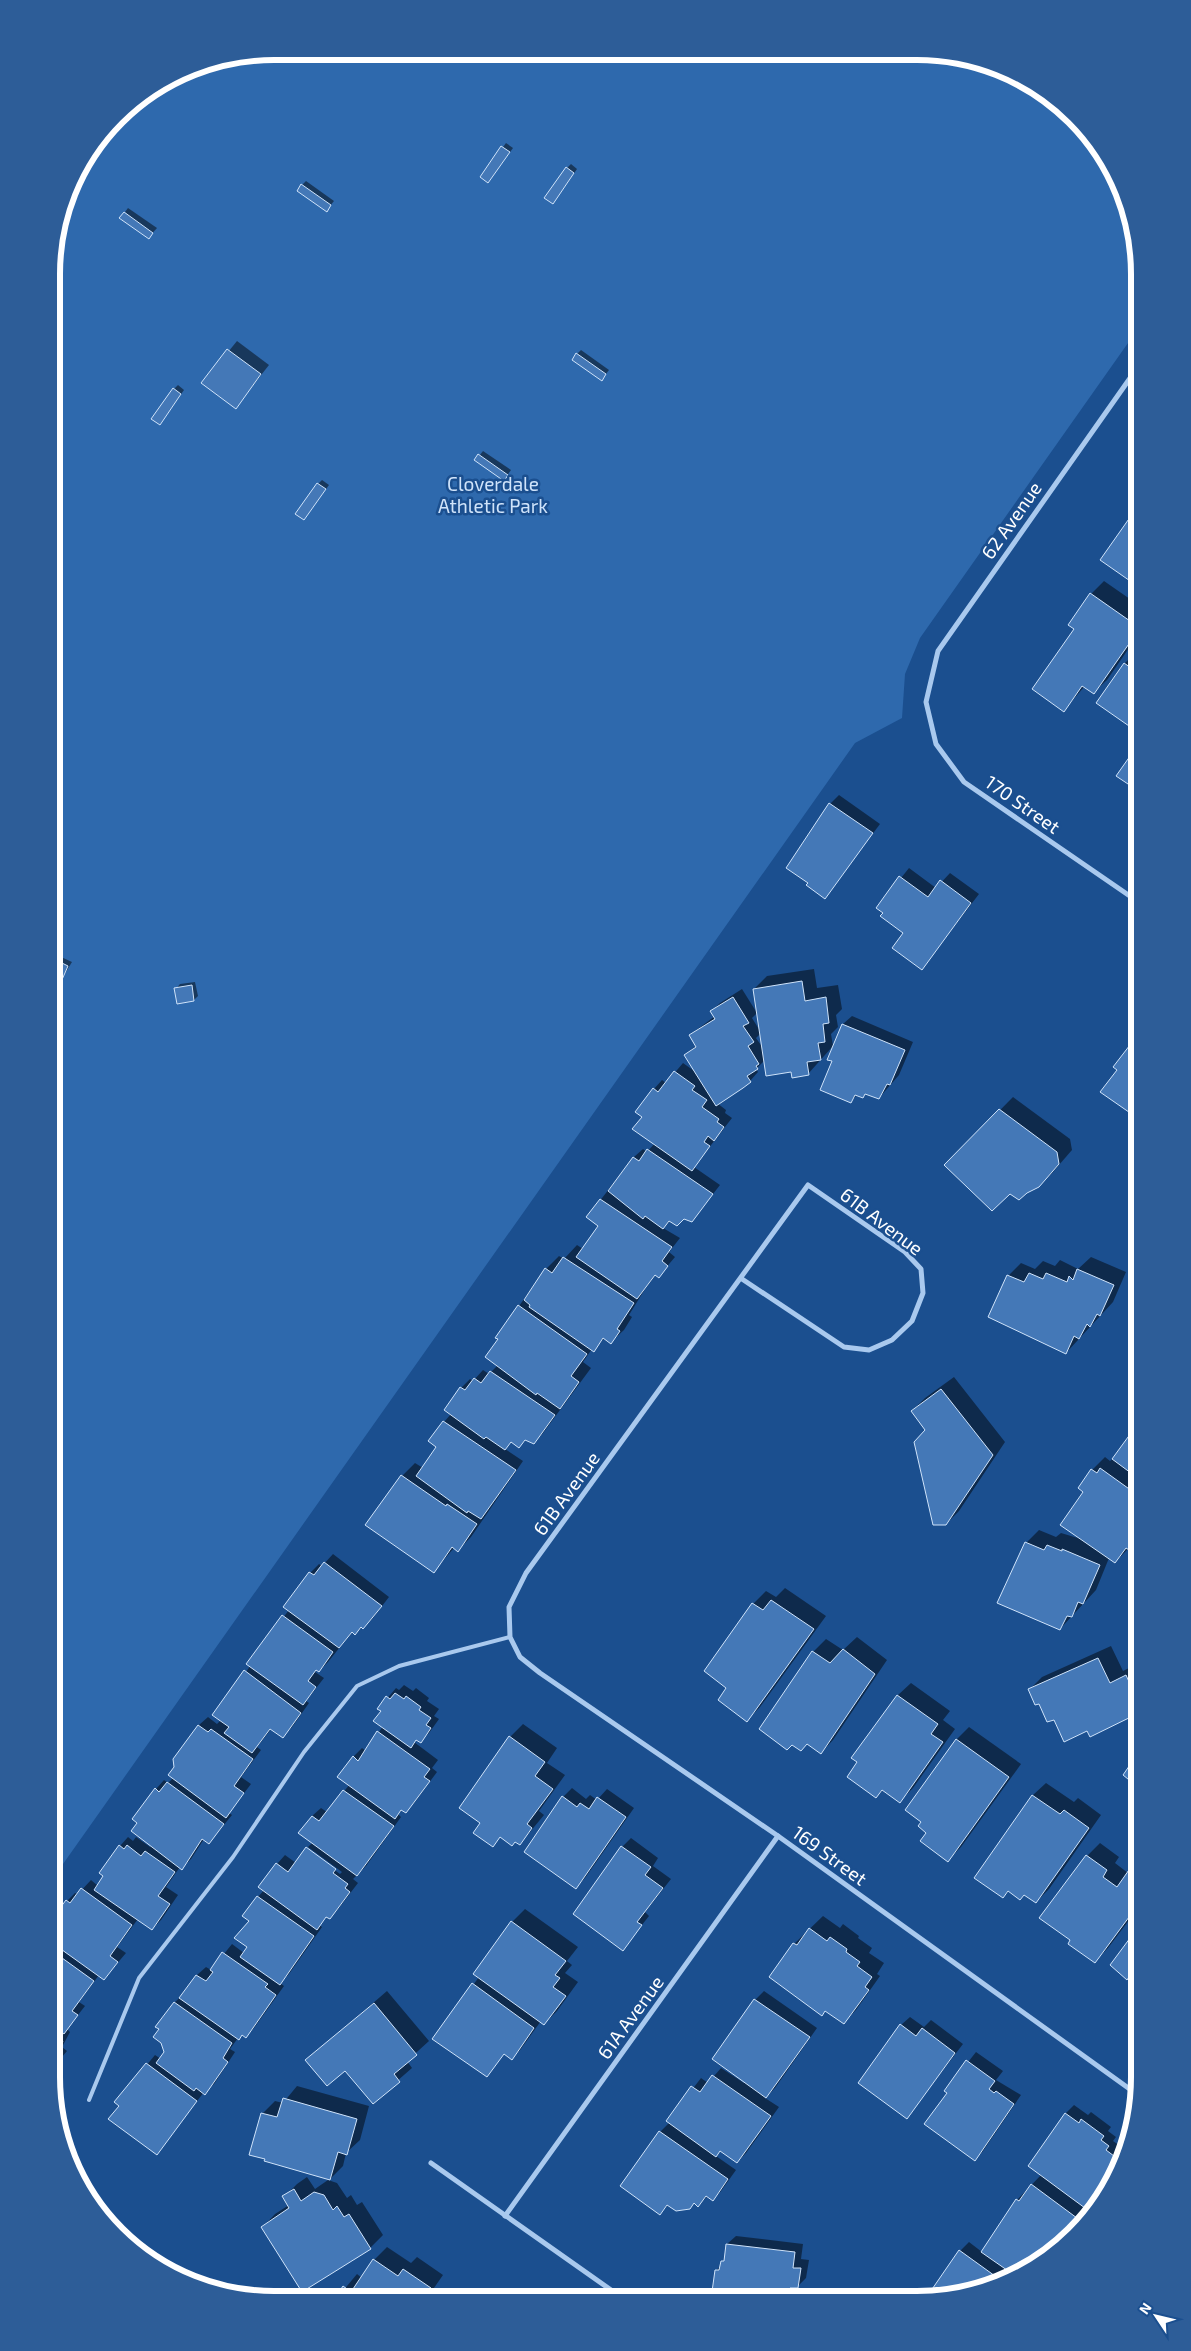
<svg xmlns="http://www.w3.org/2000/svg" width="1191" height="2351" viewBox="0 0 1191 2351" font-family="'Exo 2',sans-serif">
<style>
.green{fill:#2e69ad}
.shadow{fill:#0007;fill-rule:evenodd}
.building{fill:#4478b7;stroke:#cfe3fa}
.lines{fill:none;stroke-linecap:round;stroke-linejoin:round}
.lane{stroke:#a9c9ee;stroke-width:4}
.street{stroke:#a9c9ee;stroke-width:5}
.labels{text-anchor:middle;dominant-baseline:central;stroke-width:5;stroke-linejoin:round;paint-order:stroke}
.park-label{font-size:19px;fill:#cfe3fa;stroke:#1b4f8f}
.street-label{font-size:19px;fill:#fff;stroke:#1b4f8f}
.rim{fill:none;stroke:#fff;stroke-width:6}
</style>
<rect width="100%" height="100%" fill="#1b4f8f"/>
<polygon class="green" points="274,51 960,55 1015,74 1064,107 1102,151 1128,203 1140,274 1140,326 920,638 905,674 902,718 855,743 51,1881 53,245 74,175 127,107 189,68"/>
<g class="shadow">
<polygon points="506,143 513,148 492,177 482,176"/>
<polygon points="571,164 577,169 556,199 567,168"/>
<polygon points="306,181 334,201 330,206 302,185"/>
<polygon points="128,208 157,228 149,237 125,212"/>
<polygon points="237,341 269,365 236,407 203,383"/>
<polygon points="581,350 609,370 602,379 577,354"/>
<polygon points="178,385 184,390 160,424 174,389"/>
<polygon points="483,451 511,470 504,480 476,460"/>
<polygon points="322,480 329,485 308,514 318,484"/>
<polygon points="1104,581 1140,606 1140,632 1107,680 1094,692 1085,686 1064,710 1076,628 1091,594"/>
<polygon points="1133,655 1140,659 1140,712 1129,724 1098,703 1125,663"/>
<polygon points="839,795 880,824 825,897 830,804"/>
<polygon points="909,868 936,888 950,873 979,894 922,968 905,933 877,908"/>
<polygon points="59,956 72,962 61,980 52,976 52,966"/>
<path d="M814 969 817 988 838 985 842 1009 836 1015 838 1027 831 1034 833 1046 808 1074 765 1060 756 1069 758 1072 750 1081 717 1103 726 1110 725 1113 732 1118 694 1167 720 1185 692 1221 684 1218 671 1220 663 1228 680 1238 669 1252 675 1257 659 1276 656 1274 645 1289 629 1315 632 1317 624 1330 611 1342 605 1338 592 1349 583 1362 591 1368 543 1433 534 1442 527 1439 519 1446 512 1441 505 1449 523 1461 471 1537 458 1550 454 1548 434 1571 402 1476 415 1463 423 1468 438 1447 444 1422 451 1414 445 1410 461 1388 470 1379 473 1381 483 1370 489 1374 498 1365 519 1306 546 1269 559 1256 564 1259 577 1245 583 1249 600 1225 588 1216 634 1157 643 1149 647 1152 655 1143 644 1116 654 1089 662 1080 666 1083 683 1063 697 1073 685 1055 697 1045 690 1035 715 1016 712 1011 720 1003 742 989 757 1013 752 1018 760 1031 754 989 767 976ZM761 1033 763 1048 756 1038Z"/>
<polygon points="195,982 198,996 194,1000 176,989 180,984"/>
<polygon points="852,1016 913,1042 899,1075 879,1098 867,1093 863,1097 858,1094 851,1101 834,1061 829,1059 843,1024"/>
<polygon points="1013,1097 1070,1139 1072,1150 1052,1173 1038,1186 1010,1192 946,1165"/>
<polygon points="1091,1257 1126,1272 1113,1302 1066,1353 1008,1276 1021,1263 1035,1269 1043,1261 1055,1266 1060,1260 1078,1269"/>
<polygon points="954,1377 1005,1442 959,1511 946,1524 927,1430 912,1411 925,1398"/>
<polygon points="1139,1424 1139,1542 1132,1550 1129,1548 1115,1562 1109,1558 1096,1590 1060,1629 1026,1543 1039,1530 1056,1537 1061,1533 1081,1539 1085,1491 1092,1470 1105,1457 1110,1461 1115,1457"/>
<polygon points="333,1554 389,1597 372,1619 355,1633 353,1631 328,1662 319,1671 317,1669 315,1672 324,1678 306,1701 309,1703 292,1727 283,1736 272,1728 257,1747 261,1750 241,1777 251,1784 229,1813 232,1815 209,1843 204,1839 191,1859 182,1868 180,1867 166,1887 178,1895 161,1920 152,1929 138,1919 117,1947 126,1953 104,1979 99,1975 79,2002 85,2006 67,2029 70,2032 62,2047 67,2051 51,2070 51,1932 67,1901 75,1893 78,1894 91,1880 98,1886 120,1846 128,1837 133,1841 136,1837 150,1847 152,1845 138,1822 156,1789 164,1780 168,1783 173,1778 175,1760 199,1725 208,1717 217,1724 221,1720 214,1715 251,1665 248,1663 289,1610 285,1607 310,1573 319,1564 322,1566"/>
<polygon points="785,1588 826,1616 760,1707 747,1720 728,1688 753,1604 766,1591 776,1597"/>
<polygon points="857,1637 887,1660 833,1740 821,1753 813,1652 826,1639 843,1650"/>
<polygon points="1111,1646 1123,1671 1139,1663 1139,1712 1091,1735 1088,1729 1055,1718 1029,1690 1042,1677"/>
<polygon points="911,1683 950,1711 943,1720 955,1729 913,1788 900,1801 883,1790 876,1797 859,1762 853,1758 898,1695"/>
<polygon points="404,1685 413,1691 416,1688 429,1698 427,1701 439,1709 434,1716 439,1719 429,1733 420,1741 417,1739 414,1742 438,1760 432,1768 437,1772 414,1803 406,1811 403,1809 398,1814 401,1817 366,1866 353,1879 358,1883 338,1909 330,1918 327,1916 319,1925 322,1927 289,1974 280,1983 284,1986 254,2028 246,2036 243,2034 238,2038 230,2049 235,2052 214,2084 204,2092 157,2153 121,2105 116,2102 155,2055 161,2059 165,2052 175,2002 184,1994 197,1975 206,1967 211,1970 232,1944 244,1953 249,1947 250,1921 258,1897 264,1890 277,1864 285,1855 296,1863 306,1849 340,1874 342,1872 308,1847 313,1842 312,1816 321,1808 327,1812 350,1784 353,1757 362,1748 366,1751 383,1726 382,1711 379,1708 396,1688 399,1690"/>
<polygon points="523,1724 557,1748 547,1763 565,1775 539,1811 544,1815 520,1844 501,1836 492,1845 482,1822 510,1737"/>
<polygon points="969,1727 1021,1764 961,1847 948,1860 928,1833 956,1740"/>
<polygon points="1139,1745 1139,1786 1124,1774 1135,1759 1132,1756"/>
<polygon points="1046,1783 1074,1802 1078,1798 1101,1815 1049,1889 1036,1902 1025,1894 1009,1891 1003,1897 975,1877 1033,1795"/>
<polygon points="572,1788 586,1799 590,1795 597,1800 607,1789 634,1808 585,1878 576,1887 563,1797"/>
<polygon points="631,1838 658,1858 653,1866 671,1879 645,1912 649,1916 623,1949 622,1847"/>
<polygon points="1100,1843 1119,1857 1115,1863 1128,1873 1139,1860 1139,1907 1108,1948 1095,1961 1072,1940 1087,1856"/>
<polygon points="525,1909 578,1947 567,1961 572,1965 565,1973 578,1982 557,2011 544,2024 541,2021 520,2050 512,2058 505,2053 487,2075 434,2038 479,1977 512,1922"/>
<polygon points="823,1916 840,1928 843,1924 859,1936 858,1938 872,1948 869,1953 884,1963 877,1974 880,1976 856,2010 843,2023 794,1944"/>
<polygon points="1139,1928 1139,1983 1112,1965"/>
<polygon points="387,1991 429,2041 407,2061 412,2068 373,2102 345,2069 307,2060"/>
<polygon points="764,1991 817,2028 775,2088 765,2098 779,2107 746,2153 737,2162 721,2150 716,2156 736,2170 721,2191 713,2200 708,2196 698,2205 694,2202 669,2204 660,2213 660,2132 670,2122 668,2121 701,2078 708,2083 721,2068 744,2083 745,2081 714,2059 755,2000"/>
<polygon points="910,2017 924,2027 931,2020 963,2044 907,2117 901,2025"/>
<polygon points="976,2052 1003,2071 996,2080 1021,2095 983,2151 975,2159 949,2092 946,2090"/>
<polygon points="297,2086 369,2106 360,2140 346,2153 343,2166 330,2179 262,2114 275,2101 283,2103"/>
<polygon points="1074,2105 1088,2115 1091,2112 1111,2127 1108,2131 1116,2137 1113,2141 1126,2150 1114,2166 1118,2170 1111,2182 1092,2207 1093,2208 1083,2223 1041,2262 988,2288 928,2298 960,2251 969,2242 982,2252 1017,2200 1041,2175 1030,2166 1066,2113"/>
<polygon points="307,2177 315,2189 328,2180 337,2183 347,2198 351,2195 357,2205 362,2202 383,2235 370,2248 263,2227 275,2214 289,2205 284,2197 297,2184"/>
<polygon points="736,2236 803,2244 801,2259 809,2260 806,2278 797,2287 796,2299 713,2299 717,2270 726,2258 727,2244"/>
<polygon points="387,2247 411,2263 417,2257 443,2275 427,2298 337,2298 357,2274 362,2278 374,2260"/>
</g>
<g class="building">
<polygon points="501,146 510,152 488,183 480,177"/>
<polygon points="566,167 574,173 553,204 544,198"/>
<polygon points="301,184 331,205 327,212 297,191"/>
<polygon points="124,212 153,233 149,239 119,218"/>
<polygon points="227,349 261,374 236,409 201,383"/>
<polygon points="576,353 606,374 602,381 572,360"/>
<polygon points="173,388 181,394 160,425 151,419"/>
<polygon points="478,454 508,475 504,481 474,460"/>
<polygon points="317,483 326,489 304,520 295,514"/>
<polygon points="1138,506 1140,507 1140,583 1135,580 1133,583 1100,560"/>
<polygon points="1090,593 1140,628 1094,694 1082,686 1064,712 1032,689 1074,629 1068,625"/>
<polygon points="1124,663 1137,672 1140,667 1140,710 1129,726 1096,703"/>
<polygon points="1140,742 1140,792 1116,776"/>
<polygon points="829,803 873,833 825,899 806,885 808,883 786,868"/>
<polygon points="899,876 928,897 940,880 971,903 922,970 892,948 903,933 880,916 883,913 876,908"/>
<polygon points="54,959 68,966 61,982 52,977"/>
<polygon points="802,981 805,1001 826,997 829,1023 823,1024 825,1042 818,1043 821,1060 807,1062 809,1075 792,1078 791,1072 766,1076 753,989"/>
<polygon points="192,985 194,1001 177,1004 174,988"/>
<polygon points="733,997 749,1023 743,1026 754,1042 748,1046 759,1064 756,1066 758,1069 747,1076 751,1082 743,1088 716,1106 684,1055 696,1047 689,1035 715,1019 710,1011"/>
<polygon points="842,1024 905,1050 890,1085 887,1084 879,1099 865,1094 863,1098 855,1095 851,1103 820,1090 832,1061 827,1060"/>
<polygon points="1140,1032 1140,1112 1136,1117 1100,1092 1117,1070 1113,1067"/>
<polygon points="674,1071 695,1086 692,1090 707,1100 702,1107 719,1119 717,1122 724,1127 714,1141 708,1136 704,1142 710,1146 692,1171 632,1129 642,1117 635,1112 653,1088 658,1092"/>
<polygon points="999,1109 1057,1152 1059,1164 1039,1187 1027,1193 1019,1200 1010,1194 992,1211 944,1165"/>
<polygon points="647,1149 713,1194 692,1222 684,1219 677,1226 669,1221 663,1229 645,1216 643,1219 608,1191 633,1157 639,1161"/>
<polygon points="600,1199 672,1247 662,1261 668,1266 659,1278 655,1275 637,1299 576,1257 598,1226 586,1217"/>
<polygon points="563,1257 634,1303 617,1329 620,1331 611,1344 603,1338 594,1352 529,1307 530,1305 524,1300 545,1268 552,1273"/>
<polygon points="1077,1269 1114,1285 1100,1316 1097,1314 1090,1327 1087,1324 1079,1339 1074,1336 1066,1354 988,1317 1007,1275 1024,1282 1029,1273 1043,1279 1046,1273 1067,1282 1069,1276 1073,1280"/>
<polygon points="518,1305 587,1354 571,1376 579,1382 560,1409 537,1393 536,1395 485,1357 498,1339 495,1338"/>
<polygon points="490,1371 555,1415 534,1444 525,1440 519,1448 511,1442 505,1450 486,1437 484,1439 444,1410 460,1387 465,1390 474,1378 481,1383"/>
<polygon points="941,1389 993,1455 946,1525 933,1525 914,1442 925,1430 911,1411"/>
<polygon points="443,1421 516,1470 481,1519 468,1511 467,1513 416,1476 436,1447 428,1441"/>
<polygon points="1139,1422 1139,1479 1112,1459"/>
<polygon points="1100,1468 1139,1496 1139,1541 1132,1552 1126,1548 1115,1563 1060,1525 1083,1492 1078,1488 1091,1469 1097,1473"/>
<polygon points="401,1475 446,1506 447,1504 477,1524 458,1552 452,1547 434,1573 365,1525"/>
<polygon points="1025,1542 1044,1550 1047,1545 1062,1551 1062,1549 1100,1565 1083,1604 1078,1602 1072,1617 1067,1616 1060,1630 997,1603"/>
<polygon points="324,1562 382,1606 363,1629 361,1627 355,1635 352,1632 339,1648 283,1607 309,1572 314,1575"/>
<polygon points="771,1600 814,1629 747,1722 718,1700 726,1688 704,1671 752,1603 763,1610"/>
<polygon points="282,1615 333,1652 319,1672 316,1670 308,1681 316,1687 303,1705 246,1664"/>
<polygon points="843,1649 875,1674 821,1754 807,1744 801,1751 792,1745 787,1750 759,1729 812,1651 830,1663"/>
<polygon points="1098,1658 1110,1683 1126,1675 1139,1704 1139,1713 1090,1737 1087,1731 1064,1742 1054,1720 1047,1722 1039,1704 1035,1705 1028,1689"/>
<polygon points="244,1670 301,1713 283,1738 270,1729 252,1753 224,1733 229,1727 212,1715"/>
<polygon points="395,1693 404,1699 406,1696 421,1707 419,1710 431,1718 426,1725 431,1728 421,1743 416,1740 411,1748 373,1721 381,1711 377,1709 386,1696 390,1699"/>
<polygon points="897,1695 938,1724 931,1734 943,1742 900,1803 882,1790 876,1798 847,1777 857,1762 851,1758"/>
<polygon points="198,1725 208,1732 211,1729 253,1759 234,1786 244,1793 226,1818 168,1775 174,1767 173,1759"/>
<polygon points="377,1731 430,1769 424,1777 430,1781 406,1813 401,1810 395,1819 337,1777 353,1756 358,1761"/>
<polygon points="509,1736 545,1762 535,1776 553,1789 527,1824 532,1828 520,1845 515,1842 512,1846 500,1837 493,1847 473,1833 480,1823 459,1808"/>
<polygon points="956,1739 1009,1777 948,1862 920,1841 926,1833 918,1826 921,1822 905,1810"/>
<polygon points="1139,1743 1139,1788 1123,1775 1134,1759 1130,1756"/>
<polygon points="167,1782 224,1824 209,1844 202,1839 182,1870 131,1831 137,1823 132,1819 155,1788 159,1792"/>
<polygon points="343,1790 394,1826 357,1876 298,1833 312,1816 319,1821"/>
<polygon points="1032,1795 1060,1814 1064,1810 1089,1828 1036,1903 1024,1895 1020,1900 1008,1891 1003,1898 974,1878"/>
<polygon points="562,1796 577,1807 580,1803 589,1809 597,1797 626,1817 576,1889 524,1852"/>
<polygon points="119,1845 124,1849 127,1845 141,1856 145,1851 175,1872 158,1896 170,1904 152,1930 94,1890 103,1876 99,1873"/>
<polygon points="621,1846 651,1867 645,1875 663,1888 637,1922 642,1925 623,1951 573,1914"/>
<polygon points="306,1847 336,1869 333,1873 348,1884 345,1888 350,1892 330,1919 326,1917 317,1930 258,1887 276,1863 288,1872"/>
<polygon points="1086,1855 1107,1870 1103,1877 1117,1887 1131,1867 1139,1873 1139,1901 1135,1909 1095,1963 1068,1944 1070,1940 1039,1918"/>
<polygon points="81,1888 132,1925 110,1956 118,1962 104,1980 51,1942 51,1930 55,1924 51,1920 66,1900 70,1903"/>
<polygon points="257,1896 314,1936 280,1985 240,1957 247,1947 234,1938 249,1921 242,1916"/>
<polygon points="511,1921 566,1961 555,1975 560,1978 553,1987 566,1996 544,2025 473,1974"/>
<polygon points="1139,1926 1139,1984 1129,1977 1127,1980 1110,1965"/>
<polygon points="809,1928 827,1941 830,1937 847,1949 846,1952 860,1962 857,1966 872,1977 865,1987 869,1990 844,2024 825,2011 822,2016 769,1977 793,1943 797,1945"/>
<polygon points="51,1950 94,1981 72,2011 78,2015 64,2034 51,2024"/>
<polygon points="222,1952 268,1984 265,1987 276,1995 246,2038 242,2035 239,2040 179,1998 196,1975 206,1981 213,1972 210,1970"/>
<polygon points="472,1983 534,2028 512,2060 504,2054 487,2077 432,2039"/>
<polygon points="754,1999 810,2037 766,2098 712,2059"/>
<polygon points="174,2002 232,2043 223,2058 228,2062 205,2095 196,2088 194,2091 156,2063 164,2052 161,2043 153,2037 159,2029 155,2027"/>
<polygon points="374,2003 417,2055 394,2074 400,2082 373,2104 345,2071 327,2086 305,2060"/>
<polygon points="900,2024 916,2036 922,2028 955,2053 907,2119 858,2083"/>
<polygon points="51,2032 63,2041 54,2056 59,2060 51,2071"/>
<polygon points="966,2060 995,2081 989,2089 994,2093 996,2091 1014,2104 975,2161 924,2124 947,2093 944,2091"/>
<polygon points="146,2063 197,2101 157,2155 108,2119 119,2106 114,2102"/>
<polygon points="712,2075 771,2116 737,2163 720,2151 716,2157 666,2121 691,2086 700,2092"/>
<polygon points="283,2098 357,2119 347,2155 338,2152 330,2180 264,2161 265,2159 249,2155 261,2113 277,2117"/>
<polygon points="1065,2113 1079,2123 1081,2119 1104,2136 1101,2140 1109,2146 1106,2150 1118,2159 1106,2175 1112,2180 1089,2211 1028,2166"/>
<polygon points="659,2131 728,2179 713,2201 706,2196 698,2207 694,2203 690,2209 676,2211 667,2205 660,2215 620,2186"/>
<polygon points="1031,2184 1081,2221 1041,2262 1014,2275 981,2252 1016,2199 1019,2201"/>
<polygon points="294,2189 301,2201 314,2192 324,2195 333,2210 337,2206 344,2217 349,2214 371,2249 302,2292 261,2227 289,2208 282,2196"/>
<polygon points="726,2244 795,2252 793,2268 801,2268 798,2288 790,2288 789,2299 711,2299 715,2270 719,2270 721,2261 724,2261"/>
<polygon points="959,2250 1002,2281 988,2288 926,2298"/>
<polygon points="373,2259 398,2276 403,2269 431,2288 424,2298 335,2298 343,2286 351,2292"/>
</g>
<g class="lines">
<g class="lane">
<polyline points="89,2100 139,1978 233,1857 304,1752 357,1686 399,1666 510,1637"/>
<polyline points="110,2225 198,2285"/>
</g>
<g class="street">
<polyline points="1140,903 964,782 936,744 926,702 938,651 1140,364"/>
<polyline points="742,1279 844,1347 869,1350 892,1340 912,1321 923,1293 921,1269 905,1252 808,1185 526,1573 509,1607 510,1637 520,1657 540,1673 778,1836 1138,2095"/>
<polyline points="431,2163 611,2290"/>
<polyline points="505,2216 778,1836"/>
</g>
</g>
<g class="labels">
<g class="park-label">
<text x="493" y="483">Cloverdale<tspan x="493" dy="22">Athletic Park</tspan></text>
</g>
<g class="street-label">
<text transform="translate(1011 520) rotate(-55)">62 Avenue</text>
<text transform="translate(1023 804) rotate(35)">170 Street</text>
<text transform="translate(882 1221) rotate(37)">61B Avenue</text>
<text transform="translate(566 1493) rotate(-54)">61B Avenue</text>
<text transform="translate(830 1855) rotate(36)">169 Street</text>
<text transform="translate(630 2017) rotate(-54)">61A Avenue</text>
</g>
</g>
<path d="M0 0H1191V2351H0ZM274 60H917A214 214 0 0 1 1131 274V2077A214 214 0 0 1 917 2291H274A214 214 0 0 1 60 2077V274A214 214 0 0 1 274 60Z" fill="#2d5d98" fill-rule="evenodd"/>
<path class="rim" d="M274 60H917A214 214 0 0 1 1131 274V2077A214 214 0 0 1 917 2291H274A214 214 0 0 1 60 2077V274A214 214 0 0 1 274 60Z"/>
<g transform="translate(1156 2316) rotate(305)" stroke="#1b4f8f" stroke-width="4" paint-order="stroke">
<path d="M0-4L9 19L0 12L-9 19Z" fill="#ffffff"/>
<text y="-8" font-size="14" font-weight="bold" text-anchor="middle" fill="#ffffff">N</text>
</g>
</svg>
